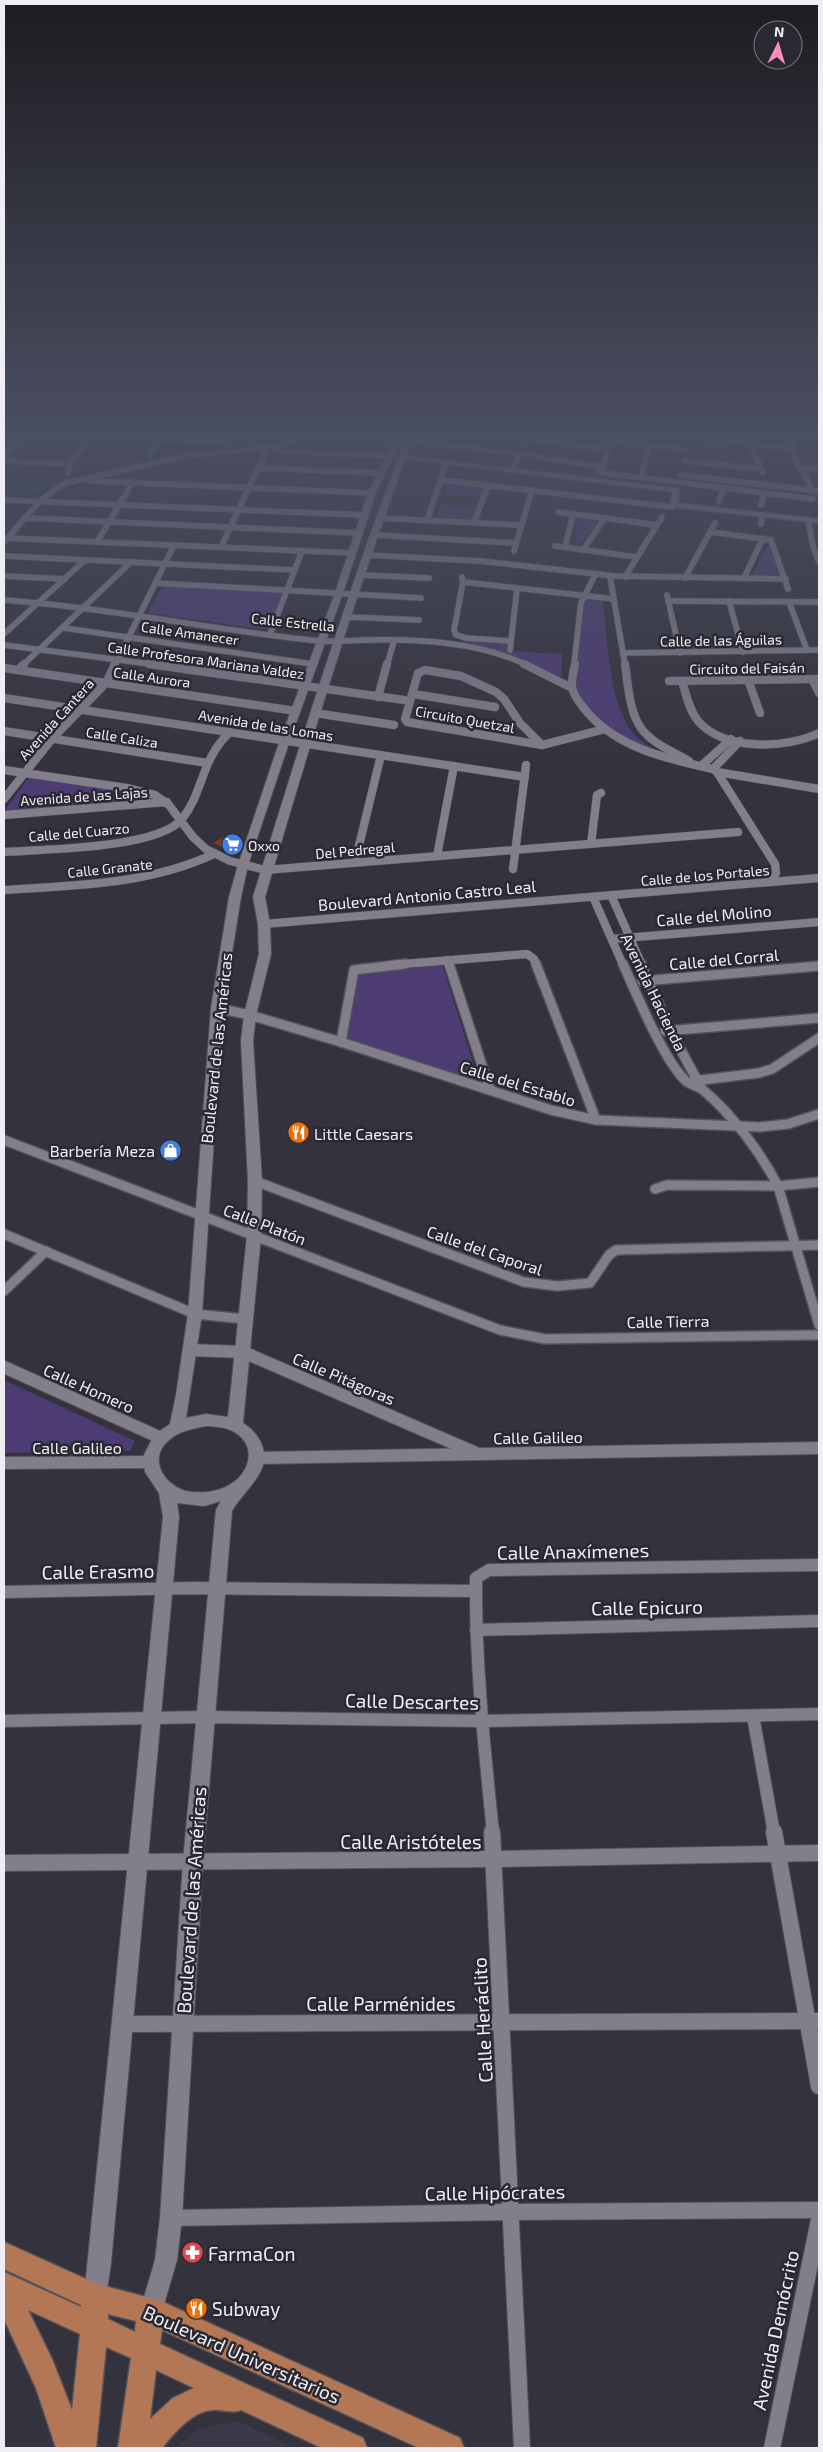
<svg xmlns="http://www.w3.org/2000/svg" width="823" height="2452" viewBox="0 0 823 2452" font-family="'Exo 2',sans-serif">
<style>
.education{fill:#3d3849}
.green{fill:#4d3c74}
.lines{fill:none;stroke-linecap:round;stroke-linejoin:round}
.stream{stroke:#17527f;stroke-width:2.5}
.building{fill:#8b3724}
.minor-far4-casing{stroke:#53515a;stroke-width:7}
.minor-far3-casing{stroke:#53515a;stroke-width:9}
.minor-far2-casing{stroke:#53515a;stroke-width:12}
.minor-far1-casing{stroke:#53515a;stroke-width:14}
.minor-casing{stroke:#53515a;stroke-width:18}
.tertiary-casing{stroke:#53515a;stroke-width:3}
.secondary-casing{stroke:#53515a;stroke-width:2}
.primary-casing{stroke:#53515a;stroke-width:3}
.minor-far4{stroke:#827f8b;stroke-width:5.5}
.minor-far3{stroke:#827f8b;stroke-width:8}
.minor-far2{stroke:#827f8b;stroke-width:9}
.minor-far1{stroke:#827f8b;stroke-width:12}
.minor{stroke:#827f8b;stroke-width:16}
.tertiary{fill:#827f8b;fill-rule:evenodd}
.secondary{fill:#827f8b;fill-rule:evenodd}
.primary{fill:#b37756;fill-rule:evenodd}
.labels{text-anchor:middle;dominant-baseline:central;stroke-width:5;stroke-linejoin:round;paint-order:stroke}
.far-street-label{font-size:14px;fill:#efeef5;stroke:#2a2831}
.far-poi-label{font-size:14px;fill:#efeef5;stroke:#2a2831;text-anchor:start}
.street-label{font-size:16px;fill:#efeef5;stroke:#2a2831}
.poi-label{font-size:16px;fill:#efeef5;stroke:#2a2831;text-anchor:start}
.near-street-label{font-size:19px;fill:#efeef5;stroke:#2a2831}
.near-poi-label{font-size:19px;fill:#efeef5;stroke:#2a2831;text-anchor:start}
</style>
<rect width="100%" height="100%" fill="#34323c"/>
<polygon class="education" points="238,2421 295,2448 176,2448 198,2429"/>
<g class="green">
<polygon points="698,438 734,442 741,464 693,459"/>
<polygon points="449,482 485,486 482,497 444,494"/>
<polygon points="440,505 478,506 474,520 436,518"/>
<polygon points="577,517 598,521 579,545 576,546"/>
<polygon points="769,543 781,576 753,575 768,544"/>
<polygon points="163,585 285,591 269,630 148,613"/>
<path d="M598 599 603 601C607 638 609 704 633 733 641 742 654 749 665 755L649 752 600 724 575 697 576 643 583 600Z"/>
<path d="M459 641 506 644V651L562 654 561 680C530 658 496 650 459 641Z"/>
<polygon points="687,642 735,642 737,648 690,650"/>
<polygon points="30,776 154,797 159,800 4,811"/>
<polygon points="442,964 478,1079 474,1082 343,1037 359,973"/>
<polygon points="4,1380 135,1441 130,1451 4,1453"/>
</g>
<g class="lines">
<g class="stream">
<path d="M191 452C228 447 265 450 297 429"/>
<polyline points="4,494 39,489 127,465 184,454"/>
</g>
</g>
<polygon class="building" points="224,837 243,844 240,852 235,852 213,843"/>
<g class="lines">
<defs>
<g id="minor-far4">
<polyline points="413,429 408,441 520,454 603,467"/>
<polyline points="458,429 608,450"/>
<polyline points="593,429 614,432"/>
<polyline points="615,429 601,472 603,473 813,499"/>
<polyline points="634,429 792,449"/>
<polyline points="750,429 819,438"/>
<polyline points="22,435 227,441"/>
<polyline points="398,439 403,429"/>
<polyline points="611,441 687,450"/>
<polyline points="792,442 796,461 813,491"/>
<polyline points="749,443 763,472"/>
<polyline points="226,446 234,429"/>
<polyline points="275,451 391,456"/>
<polyline points="149,455 165,429"/>
<polyline points="4,457 26,430"/>
<polyline points="4,461 70,464"/>
<polyline points="684,461 762,469"/>
<polyline points="258,468 381,473"/>
<polyline points="800,469 819,469"/>
<polyline points="512,471 531,429"/>
<polyline points="68,473 70,464 96,429"/>
<polyline points="681,475 819,491"/>
<polyline points="641,478 649,445"/>
<polyline points="441,480 673,507"/>
<polyline points="91,481 372,493"/>
<polyline points="4,500 364,515"/>
<polyline points="719,501 724,489"/>
<polyline points="761,505 764,493"/>
<polyline points="558,512 657,525"/>
<polyline points="26,518 358,533"/>
<polyline points="379,518 520,525"/>
<polyline points="808,520 813,546 819,562"/>
<polyline points="427,521 446,463"/>
<polyline points="474,523 488,485"/>
<polyline points="761,524 762,516"/>
<polyline points="710,532 771,540 788,589"/>
<polyline points="374,535 516,543"/>
<polyline points="4,538 352,553"/>
<path d="M5 541C24 520 40 496 66 483L191 455 278 447 312 430"/>
<polyline points="97,542 133,482"/>
<polyline points="555,546 637,557"/>
<polyline points="221,547 267,449"/>
<polyline points="565,547 573,514"/>
<polyline points="583,550 604,519"/>
<polyline points="514,551 532,490"/>
<polyline points="367,555 480,561 615,576 786,579"/>
<polyline points="4,556 294,570"/>
<polyline points="361,575 429,578"/>
<polyline points="4,576 65,579"/>
<polyline points="610,576 625,665"/>
<polyline points="462,577 463,582 454,630 456,635 466,638 510,641"/>
<polyline points="625,577 662,517"/>
<polyline points="685,578 715,523"/>
<polyline points="744,578 763,538"/>
<polyline points="463,582 614,599"/>
<polyline points="155,583 421,598"/>
<polyline points="667,595 680,653"/>
<path d="M4 600C110 608 213 630 319 641 335 642 352 640 368 640 420 639 479 642 527 665"/>
<polyline points="668,601 819,602"/>
<polyline points="729,601 743,652"/>
<polyline points="789,602 807,650"/>
<polyline points="348,617 419,620"/>
<polyline points="64,628 313,664"/>
<polyline points="4,634 85,560"/>
<polyline points="270,634 302,551"/>
<polyline points="4,645 158,665"/>
<polyline points="510,650 517,589"/>
<polyline points="623,653 819,650"/>
<polyline points="23,665 131,562"/>
<polyline points="115,665 174,545"/>
<polyline points="387,665 394,641"/>
<polyline points="574,665 581,603 595,575"/>
</g>
<g id="minor-far3">
<polyline points="149,664 404,700"/>
<polyline points="524,664 572,688"/>
<path d="M575 664C574 671 571 680 572 687 573 694 579 702 583 707 613 747 667 759 713 769L717 772 819 789"/>
<path d="M625 664C628 684 629 711 641 728 651 743 674 752 689 761"/>
<polyline points="4,668 296,711"/>
<polyline points="18,670 24,664"/>
<polygon points="425,670 461,676 496,692 504,699 520,723 542,745 407,722 405,719 418,673"/>
<polyline points="812,679 819,693"/>
<polyline points="748,680 760,713"/>
<polyline points="669,681 819,679"/>
<path d="M682 681C686 694 689 710 698 721 724 751 786 749 819 733"/>
<polyline points="413,694 495,707"/>
<polyline points="378,697 387,664"/>
<polyline points="4,698 525,777"/>
<polyline points="315,713 394,725"/>
<polyline points="4,731 207,763"/>
<polyline points="542,745 605,729"/>
<polyline points="701,766 731,739"/>
<polyline points="713,769 740,741"/>
<polyline points="4,770 127,788 155,795 169,805 193,837 206,849 230,861 265,870 738,832"/>
<polyline points="717,772 775,864 776,873 771,882"/>
<polyline points="4,799 52,739 106,683 115,664"/>
<polyline points="4,815 167,802"/>
<polyline points="591,844 597,795 601,793"/>
<path d="M4 852C44 849 157 849 182 819 204 792 200 760 230 732"/>
<polyline points="437,856 454,766"/>
<polyline points="355,862 381,755"/>
<polyline points="513,869 526,765"/>
<path d="M4 890C76 885 147 885 214 854"/>
<polyline points="611,895 642,965"/>
<polyline points="593,897 623,965"/>
<polyline points="264,924 819,878"/>
<polyline points="612,939 819,922"/>
<polyline points="448,960 450,965"/>
<polyline points="390,965 527,954 534,959 536,965"/>
</g>
<g id="minor-far2">
<polyline points="449,964 490,1090"/>
<polyline points="536,964 596,1120"/>
<path d="M623 964C636 993 664 1061 686 1081 691 1085 698 1086 703 1090 732 1114 761 1153 778 1186L819 1325"/>
<polyline points="641,964 670,1030 702,1089"/>
<polyline points="642,981 819,966"/>
<polyline points="217,1008 250,1015 341,1042 551,1110 596,1120 760,1127 788,1124 819,1114"/>
<polyline points="665,1031 819,1018"/>
<polyline points="341,1042 354,970 405,964"/>
<polyline points="693,1081 759,1073 772,1069 819,1038"/>
<polyline points="4,1140 500,1330 545,1339 819,1335"/>
<polyline points="255,1181 524,1282 557,1286 590,1283 609,1255 616,1250 819,1245"/>
<polyline points="655,1189 667,1185 778,1186 819,1182"/>
<polyline points="4,1234 195,1314 245,1319"/>
<polyline points="4,1291 46,1251"/>
</g>
<g id="minor-far1">
<polyline points="190,1350 243,1352 476,1453"/>
<polyline points="4,1367 161,1438"/>
<polyline points="257,1458 819,1448"/>
<polyline points="4,1463 150,1462"/>
<path d="M476 1591C476 1672 485 1753 493 1833"/>
<polyline points="4,1592 193,1588 476,1591 476,1578 489,1570 819,1565"/>
<polyline points="476,1630 819,1621"/>
<polyline points="753,1716 774,1833"/>
<polyline points="4,1721 205,1717 482,1721 819,1714"/>
</g>
<g id="minor">
<polyline points="492,1832 522,2448"/>
<polyline points="774,1832 819,2086"/>
<polyline points="4,1863 495,1859 819,1853"/>
<polyline points="123,2024 819,2021"/>
<polyline points="171,2218 512,2212 819,2210"/>
<polyline points="772,2448 819,2220"/>
</g>
<polygon id="tertiary" points="391,454 677,488 680,490 677,503 819,519 819,523 673,507 669,505 673,492 389,457 389,455"/>
<path id="secondary" d="M297 429C316 429 400 434 412 441 356 591 310 744 265 897L270 924 271 954 256 1015 253 1041 262 1181 261 1236 243 1423C251 1428 257 1434 261 1443 274 1471 244 1489 232 1511L203 1861 182 2218 177 2260 162 2311 159 2319 151 2322 143 2319 140 2311 155 2260 160 2218 183 1861 216 1510 221 1501 204 1506 177 1503 179 1517 111 2263 106 2297 103 2305 95 2308 87 2305 84 2297 163 1517 159 1493 145 1472 144 1455 154 1435 170 1424 176 1395 188 1314 211 1008 229 897 238 865 280 740 335 593 368 493 393 442ZM400 442 404 443C347 592 300 744 253 897L258 924 259 954 244 1015 241 1041 248 1181 247 1236 228 1417 206 1414 186 1418 202 1314 223 1008 241 897 248 865 290 740 343 593 376 493ZM206 1426C272 1425 257 1498 192 1492 167 1490 146 1460 168 1441 179 1431 191 1429 206 1426Z"/>
<path id="primary" d="M4 2242 97 2284 161 2301 460 2438 464 2448H419L162 2330 160 2344 363 2438 367 2448H322L241 2410C231 2414 222 2409 213 2410 192 2411 174 2433 162 2448H118L131 2358 106 2347 96 2448H56L36 2388 4 2319V2272L81 2307V2305L4 2269ZM28 2310 80 2334 72 2410 52 2359ZM108 2314 136 2321 135 2332 108 2319ZM156 2370 194 2388 173 2398 150 2419Z"/>
</defs>
<use href="#minor-far4" class="minor-far4-casing"/>
<use href="#minor-far3" class="minor-far3-casing"/>
<use href="#minor-far2" class="minor-far2-casing"/>
<use href="#minor-far1" class="minor-far1-casing"/>
<use href="#minor" class="minor-casing"/>
<use href="#tertiary" class="tertiary-casing"/>
<use href="#secondary" class="secondary-casing"/>
<use href="#primary" class="primary-casing"/>
<use href="#minor-far4" class="minor-far4"/>
<use href="#minor-far3" class="minor-far3"/>
<use href="#minor-far2" class="minor-far2"/>
<use href="#minor-far1" class="minor-far1"/>
<use href="#minor" class="minor"/>
<use href="#tertiary" class="tertiary"/>
<use href="#secondary" class="secondary"/>
<use href="#primary" class="primary"/>
</g>
<linearGradient id="sky" x2="0" y2="1"><stop stop-color="#1d1c21"/><stop offset="0.56" stop-color="#4a4f61"/><stop offset="1" stop-color="#4a4f61" stop-opacity="0"/></linearGradient>
<rect width="823" height="772" fill="url(#sky)"/>
<defs>
<symbol id="supermarket-disc" viewBox="-11 -11 22 22"><circle r="9.5" fill="#3f7fe0" stroke="#2a2831"/><path d="M-6-5.5h2.5l.6 2H6L4.5 2H-2.5L-4.4-4H-6ZM-1.5 3.2a1.3 1.3 0 1 0 .1 0ZM3 3.2a1.3 1.3 0 1 0 .1 0Z" fill="#fff"/></symbol>
<symbol id="restaurant-disc" viewBox="-11 -11 22 22"><circle r="9.5" fill="#e8710a" stroke="#2a2831"/><path d="M-5-6h1v4h1v-4h1v4h1v-4h1v5L-1.5 .5V6h-2V.5L-5-1ZM5-6V6H3V1.5H1.5Q1.5-4 5-6Z" fill="#fff"/></symbol>
<symbol id="shop-disc" viewBox="-11 -11 22 22"><circle r="9.5" fill="#3f7fe0" stroke="#2a2831"/><path d="M-5-2.5h2.3a2.7 3.5 0 0 1 5.4 0H5L5.5 6h-11ZM-1.5-2.5h3a1.5 2.3 0 0 0-3 0Z" fill="#fff"/></symbol>
<symbol id="pharmacy-disc" viewBox="-11 -11 22 22"><circle r="9.5" fill="#e0444e" stroke="#2a2831"/><path d="M-2-6h4v4h4v4h-4v4h-4v-4h-4v-4h4Z" fill="#fff"/></symbol>
</defs>
<g fill-rule="evenodd">
<use href="#supermarket-disc" x="220" y="832" width="25" height="25"/>
<use href="#restaurant-disc" x="286" y="1120" width="25" height="25"/>
<use href="#shop-disc" x="158" y="1138" width="25" height="25"/>
<use href="#pharmacy-disc" x="180" y="2240" width="25" height="25"/>
<use href="#restaurant-disc" x="184" y="2296" width="25" height="25"/>
</g>
<g class="labels">
<g class="far-street-label">
<text transform="translate(293 622) rotate(6)">Calle Estrella</text>
<text transform="translate(190 633) rotate(8)">Calle Amanecer</text>
<text transform="translate(721 640) rotate(-1)">Calle de las Águilas</text>
<text transform="translate(206 660) rotate(8)">Calle Profesora Mariana Valdez</text>
<text transform="translate(747 668) rotate(-1)">Circuito del Faisán</text>
<text transform="translate(152 677) rotate(8)">Calle Aurora</text>
<text transform="translate(56 719) rotate(-48)">Avenida Cantera</text>
<text transform="translate(465 719) rotate(10)">Circuito Quetzal</text>
<text transform="translate(266 725) rotate(9)">Avenida de las Lomas</text>
<text transform="translate(122 737) rotate(9)">Calle Caliza</text>
<text transform="translate(84 796) rotate(-4)">Avenida de las Lajas</text>
<text transform="translate(79 832) rotate(-5)">Calle del Cuarzo</text>
<text transform="translate(355 850) rotate(-5)">Del Pedregal</text>
<text transform="translate(110 868) rotate(-6)">Calle Granate</text>
<text transform="translate(705 875) rotate(-5)">Calle de los Portales</text>
</g>
<g class="far-poi-label">
<text x="248" y="845">Oxxo</text>
</g>
<g class="street-label">
<text transform="translate(427 895) rotate(-5)">Boulevard Antonio Castro Leal</text>
<text transform="translate(714 915) rotate(-5)">Calle del Molino</text>
<text transform="translate(724 959) rotate(-5)">Calle del Corral</text>
<text transform="translate(654 992) rotate(64)">Avenida Hacienda</text>
<text transform="translate(216 1048) rotate(-84)">Boulevard de las Américas</text>
<text transform="translate(518 1083) rotate(17)">Calle del Establo</text>
<text transform="translate(265 1224) rotate(21)">Calle Platón</text>
<text transform="translate(485 1250) rotate(19)">Calle del Caporal</text>
<text transform="translate(668 1321) rotate(-1)">Calle Tierra</text>
<text transform="translate(344 1378) rotate(23)">Calle Pitágoras</text>
<text transform="translate(89 1388) rotate(24)">Calle Homero</text>
<text transform="translate(538 1437) rotate(-1)">Calle Galileo</text>
<text x="77" y="1447">Calle Galileo</text>
</g>
<g class="poi-label">
<text x="314" y="1133">Little Caesars</text>
<text x="155" y="1150" text-anchor="end">Barbería Meza</text>
</g>
<g class="near-street-label">
<text transform="translate(573 1551) rotate(-1)">Calle Anaxímenes</text>
<text transform="translate(98 1571) rotate(-1)">Calle Erasmo</text>
<text transform="translate(647 1607) rotate(-1)">Calle Epicuro</text>
<text transform="translate(412 1701) rotate(1)">Calle Descartes</text>
<text x="411" y="1841">Calle Aristóteles</text>
<text transform="translate(191 1900) rotate(-86)">Boulevard de las Américas</text>
<text x="381" y="2003">Calle Parménides</text>
<text transform="translate(482 2020) rotate(-93)">Calle Heráclito</text>
<text transform="translate(495 2192) rotate(-1)">Calle Hipócrates</text>
<text transform="translate(775 2330) rotate(-78)">Avenida Demócrito</text>
<text transform="translate(242 2354) rotate(24)">Boulevard Universitarios</text>
</g>
<g class="near-poi-label">
<text x="208" y="2253">FarmaCon</text>
<text x="212" y="2308">Subway</text>
</g>
</g>
<rect width="823" height="2452" fill="none" stroke="#efeef5" stroke-width="10"/>
<g transform="translate(778 45) rotate(5)"><circle r="24" fill="#2a2831" stroke="#79777f"/>
<path d="M0-4L9 19L0 12L-9 19Z" fill="#fd8ec0"/>
<text y="-8" font-size="14" font-weight="bold" text-anchor="middle" fill="#efeef5">N</text>
</g>
</svg>
